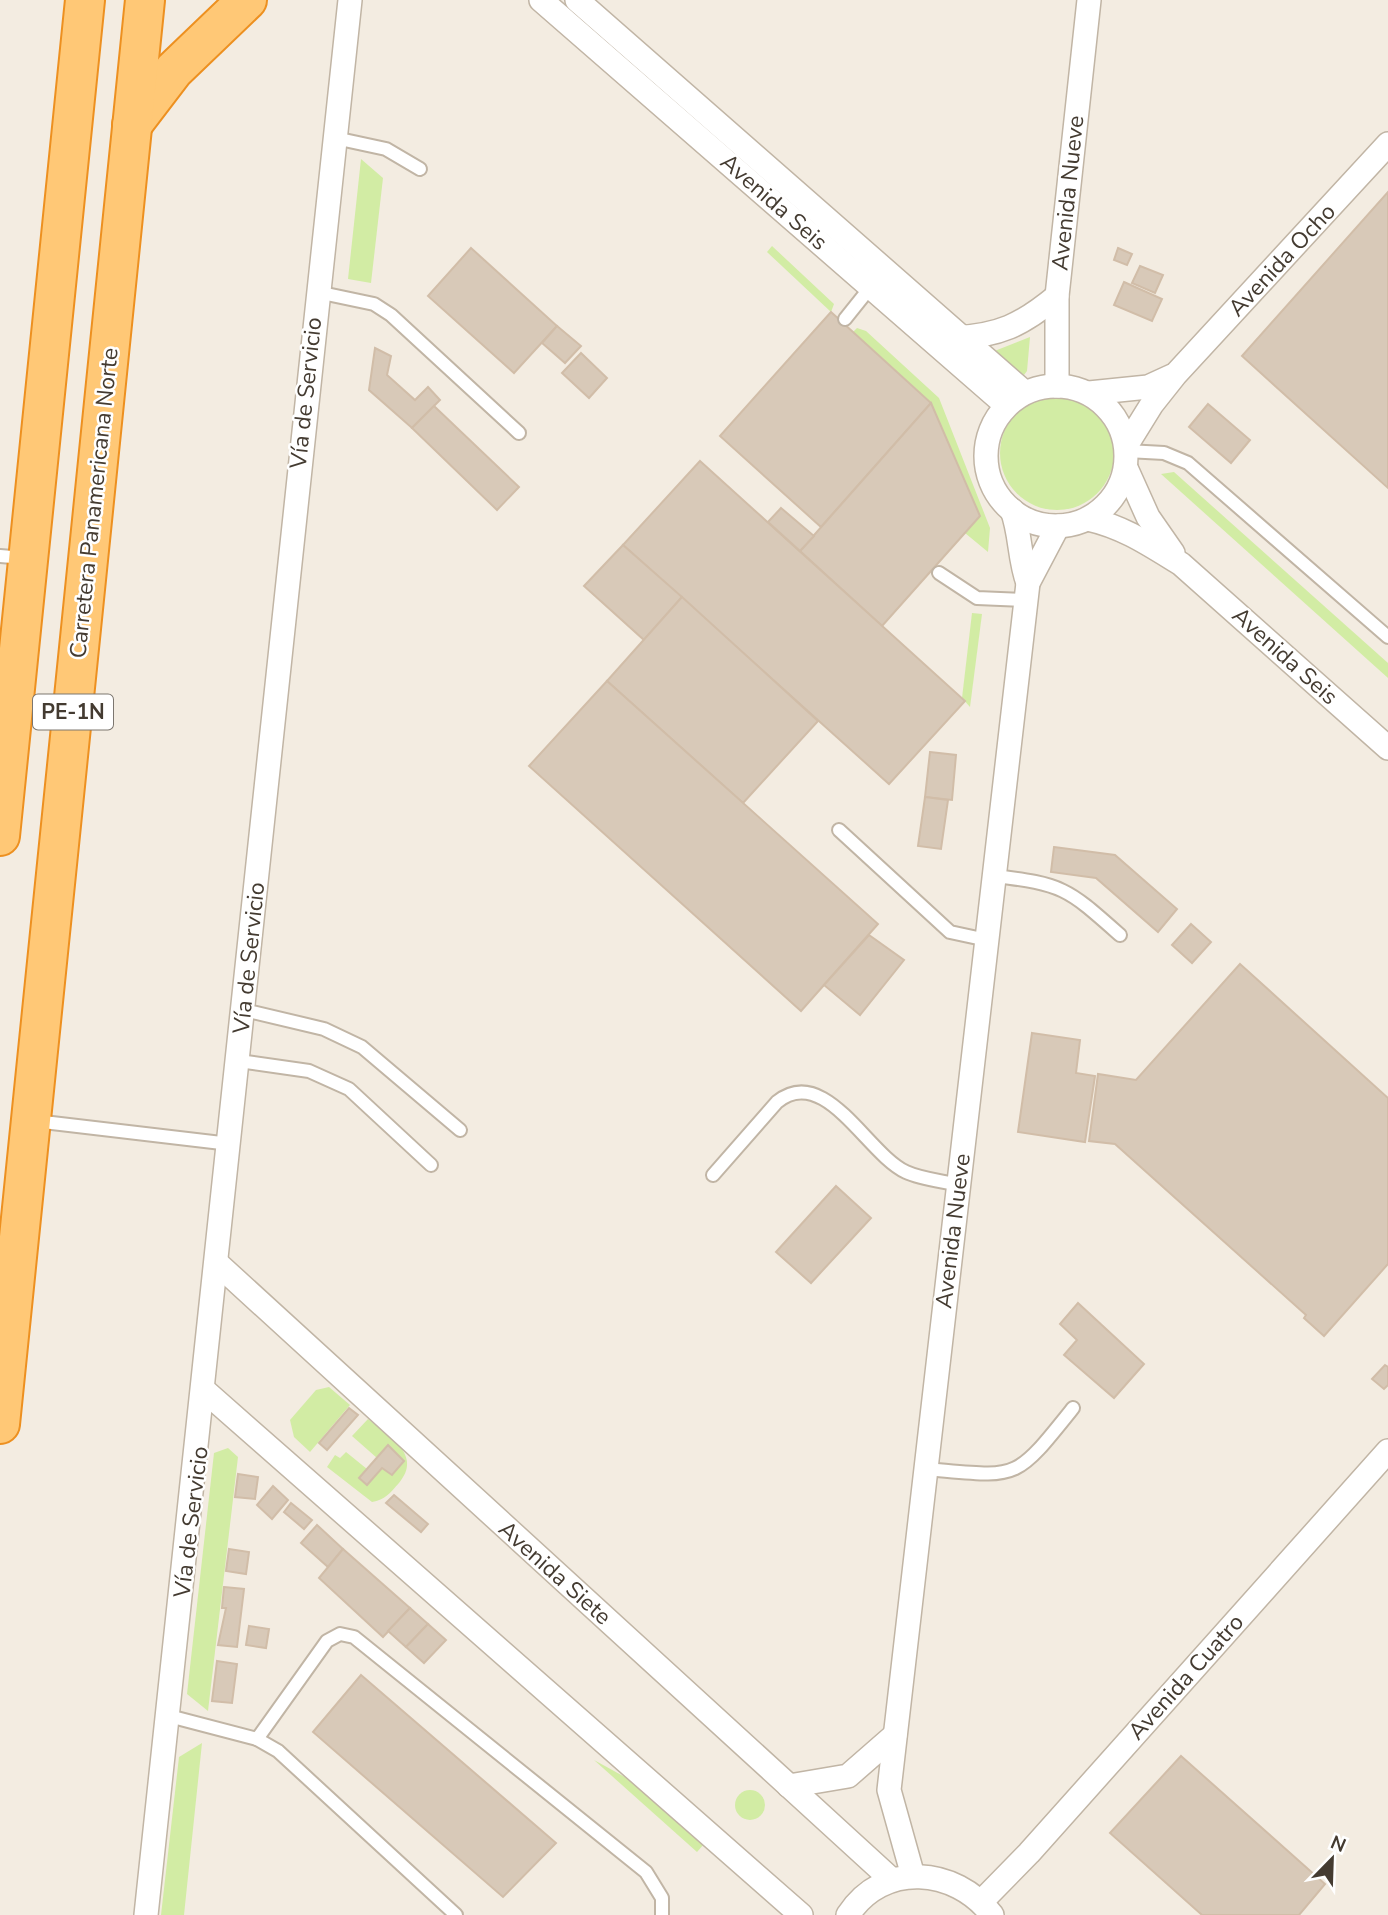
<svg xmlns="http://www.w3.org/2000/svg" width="1388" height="1915" viewBox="0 0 1388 1915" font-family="'Nunito Sans',sans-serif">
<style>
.green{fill:#d2eca4}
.building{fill:#d8c9b8;stroke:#d1bda8;stroke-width:2}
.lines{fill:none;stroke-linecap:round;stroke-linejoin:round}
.service-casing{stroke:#c1b5a5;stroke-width:16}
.minor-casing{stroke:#c1b5a5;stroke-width:26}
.trunk-casing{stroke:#ed9020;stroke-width:42}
.service{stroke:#fff;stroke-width:12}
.minor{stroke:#fff;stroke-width:23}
.trunk{stroke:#ffc876;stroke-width:38}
.labels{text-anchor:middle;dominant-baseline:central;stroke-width:5;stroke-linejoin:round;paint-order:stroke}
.shield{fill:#fff;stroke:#7c766f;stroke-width:2}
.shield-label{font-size:21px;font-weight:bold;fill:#443b31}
.street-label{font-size:23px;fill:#443b31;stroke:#fff}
</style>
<rect width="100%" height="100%" fill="#f3ece1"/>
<g class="green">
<polygon points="361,159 383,178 371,283 348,279"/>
<polygon points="772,246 834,304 831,312 767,252"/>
<polygon points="857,328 866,331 939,398 990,528 988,552 965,533 980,516 931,403 853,332"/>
<polygon points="1030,337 1027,371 1024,375 992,352"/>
<circle cx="1057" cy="453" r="57"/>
<polygon points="1174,472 1388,663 1388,678 1161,474"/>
<polygon points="972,613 982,614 970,707 962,698"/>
<polygon points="329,1387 350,1405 310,1452 294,1437 290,1420 316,1390"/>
<path d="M368 1419C389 1436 423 1455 399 1483 390 1493 385 1500 372 1502L327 1467 335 1455 340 1458 346 1452 367 1469 359 1478 404 1461 388 1445 377 1458 352 1436Z"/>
<polygon points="228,1448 238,1457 208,1711 187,1694 214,1453"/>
<polygon points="202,1743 184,1915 161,1915 179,1757"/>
<polygon points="594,1760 634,1782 704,1844 697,1852"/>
<circle cx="750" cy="1805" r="15"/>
</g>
<g class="building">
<polygon points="1388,192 1388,488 1242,356"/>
<polygon points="471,248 557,326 514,373 428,296"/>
<polygon points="1118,248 1132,254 1127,265 1114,260"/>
<polygon points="1140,266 1163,275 1155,293 1132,283"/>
<polygon points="1124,282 1162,299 1152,321 1114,305"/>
<polygon points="831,312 931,403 821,527 720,436"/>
<polygon points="557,326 581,346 565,363 542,343"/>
<polygon points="375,348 391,356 387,375 415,400 428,387 440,400 412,428 369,390"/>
<polygon points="581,353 607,378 589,398 562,373"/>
<polygon points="931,403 980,516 882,626 800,551"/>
<polygon points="1208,404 1250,440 1231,463 1189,427"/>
<polygon points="434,406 519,487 497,510 412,428"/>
<polygon points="700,461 965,701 889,784 623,545"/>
<polygon points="781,508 814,536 800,551 768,522"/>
<polygon points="623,545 682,597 644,640 584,586"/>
<polygon points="682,597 818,721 743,803 607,681"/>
<polygon points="607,681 878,924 801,1011 529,766"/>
<polygon points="930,752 956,755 952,800 925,797"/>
<polygon points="925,797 948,800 941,849 918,846"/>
<polygon points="1054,847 1115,855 1177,909 1158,932 1096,878 1051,872"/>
<polygon points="1191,924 1211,942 1192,963 1172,945"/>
<polygon points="869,935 904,960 860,1015 824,985"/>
<polygon points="1240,964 1388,1098 1388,1264 1324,1336 1304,1318 1306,1315 1115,1144 1089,1141 1098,1074 1136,1080"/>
<polygon points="1032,1033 1080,1040 1076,1073 1095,1076 1085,1142 1018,1132"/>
<polygon points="836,1186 871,1218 811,1283 776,1252"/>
<polygon points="1078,1303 1144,1364 1114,1398 1064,1355 1077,1340 1060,1324"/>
<polygon points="1385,1365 1388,1367 1388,1385 1384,1389 1372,1379"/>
<polygon points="349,1408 358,1415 327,1450 319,1443"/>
<polygon points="388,1445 404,1461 392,1475 382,1468 367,1485 359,1478"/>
<polygon points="238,1474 258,1477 255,1499 235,1497"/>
<polygon points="273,1486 288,1500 272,1519 257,1505"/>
<polygon points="394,1495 428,1524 421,1532 386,1503"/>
<polygon points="291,1503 312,1520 304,1529 284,1512"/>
<polygon points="317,1525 343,1549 328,1567 301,1543"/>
<polygon points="229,1549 249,1552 246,1574 226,1571"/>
<polygon points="343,1549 410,1608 383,1637 319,1578"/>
<polygon points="224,1587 244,1589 237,1647 218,1645 226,1608 222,1608"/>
<polygon points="410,1608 428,1624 406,1647 388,1631"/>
<polygon points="428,1624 446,1640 424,1663 406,1647"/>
<polygon points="249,1626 269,1629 266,1648 246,1645"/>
<polygon points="217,1661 237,1664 232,1703 212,1701"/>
<polygon points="361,1675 556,1843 503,1897 313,1732"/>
<polygon points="1181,1756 1325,1884 1299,1915 1202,1915 1110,1833"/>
</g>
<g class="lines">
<defs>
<g id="service">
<polyline points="335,138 386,149 420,169"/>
<polyline points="317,292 374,304 391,315 519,433"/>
<polyline points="845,319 873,284"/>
<polyline points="1127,451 1164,453 1188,463 1388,637"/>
<polyline points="0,556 24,558"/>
<polyline points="939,573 977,598 1026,600"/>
<polyline points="839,830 950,932 987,940"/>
<path d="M994 876C1064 884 1068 889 1120 935"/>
<polyline points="244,1010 324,1029 362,1047 460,1130"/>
<polyline points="239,1061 309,1071 349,1089 431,1165"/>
<polyline points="35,1121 230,1144"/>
<path d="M713 1175 777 1102C825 1063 867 1154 906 1172 921 1179 942 1181 959 1185"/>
<path d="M926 1469C1019 1477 1013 1483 1073 1408"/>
<polyline points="169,1716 257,1739 278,1751 456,1915"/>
<polyline points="257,1739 327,1641 340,1634 354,1637 646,1872 662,1898 662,1915"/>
</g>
<g id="minor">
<polyline points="541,0 1006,405"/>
<polyline points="577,0 1024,392"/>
<path d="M953 338C999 336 1022 325 1057 296"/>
<circle cx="1056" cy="456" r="70"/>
<polyline points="1057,386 1057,296 1089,0"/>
<polyline points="1089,393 1148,387 1172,376"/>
<polyline points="1126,446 1152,404 1175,375 1388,144"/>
<polyline points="1126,468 1148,517 1173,553"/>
<path d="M1012 510C1021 534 1019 559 1028 583"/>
<path d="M1088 519C1124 527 1150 545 1181 564L1388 748"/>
<polyline points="219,1265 892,1880"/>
<polyline points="206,1392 801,1915"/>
<polyline points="789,1786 848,1776 895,1735"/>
<polyline points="913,1876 889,1790 1028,583 1058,526"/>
<polyline points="982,1901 1029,1853 1388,1451"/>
<path d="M146 1915C219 1277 280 638 350 0"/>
<path d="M848 1915C883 1861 955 1867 992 1915"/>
</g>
<g id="trunk">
<polyline points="132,125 174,70 247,0"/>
<polyline points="0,836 85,0"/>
<polyline points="0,1424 145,0"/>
</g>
</defs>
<use href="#service" class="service-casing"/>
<use href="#minor" class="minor-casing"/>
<use href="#trunk" class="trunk-casing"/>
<use href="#service" class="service"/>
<use href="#minor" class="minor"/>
<use href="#trunk" class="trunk"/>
</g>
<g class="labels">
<rect class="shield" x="33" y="694.5" width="80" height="35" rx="5"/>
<g class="shield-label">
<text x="73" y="712">PE-1N</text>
</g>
<g class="street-label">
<text transform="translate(1068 193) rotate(-84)">Avenida Nueve</text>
<text transform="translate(774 202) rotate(41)">Avenida Seis</text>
<text transform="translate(1282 260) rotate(-47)">Avenida Ocho</text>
<text transform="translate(306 393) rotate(-84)">Vía de Servicio</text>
<text transform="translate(94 503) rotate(-84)">Carretera Panamericana Norte</text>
<text transform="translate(1285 656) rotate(42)">Avenida Seis</text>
<text transform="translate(249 958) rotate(-84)">Vía de Servicio</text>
<text transform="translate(953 1231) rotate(-83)">Avenida Nueve</text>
<text transform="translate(191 1522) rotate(-83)">Vía de Servicio</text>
<text transform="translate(555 1573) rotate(42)">Avenida Siete</text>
<text transform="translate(1186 1677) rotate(-48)">Avenida Cuatro</text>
</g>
</g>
<g transform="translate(1332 1859) rotate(23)" stroke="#ffffff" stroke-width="5" paint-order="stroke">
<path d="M0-5L12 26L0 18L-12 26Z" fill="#443b31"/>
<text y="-10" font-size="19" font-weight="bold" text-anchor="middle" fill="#443b31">N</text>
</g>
</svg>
